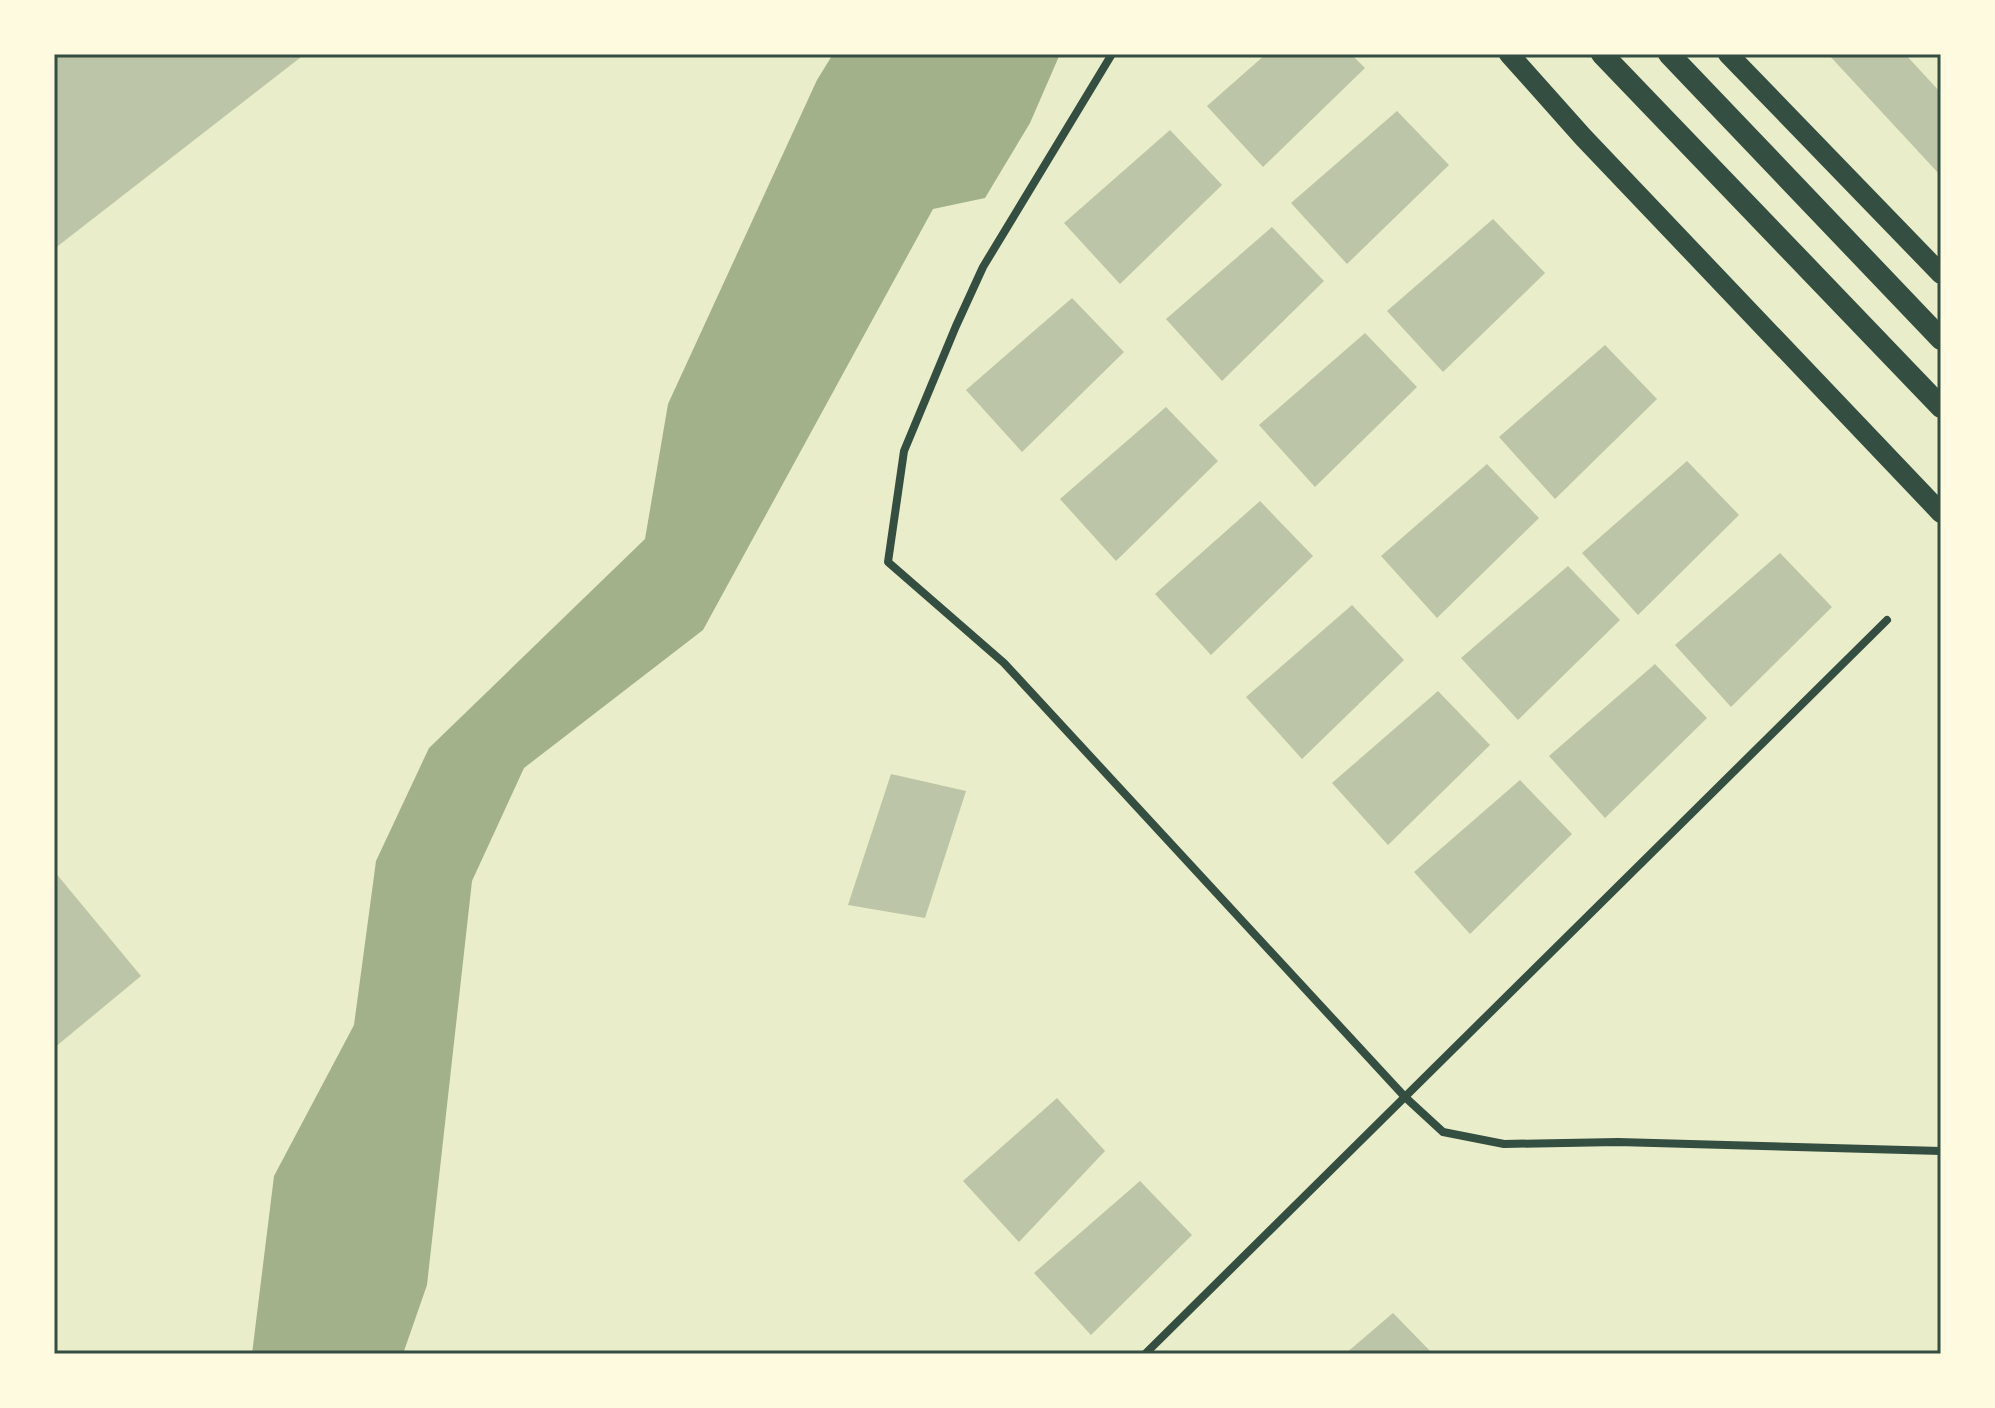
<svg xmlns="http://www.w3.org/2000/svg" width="1995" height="1408" viewBox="0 0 1995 1408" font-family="'DM Sans',sans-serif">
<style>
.water{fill:#a3b18a}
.building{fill:#bcc5a7}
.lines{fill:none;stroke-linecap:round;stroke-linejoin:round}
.minor{stroke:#344e41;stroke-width:8}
.primary{stroke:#344e41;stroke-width:20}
.trunk{stroke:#344e41;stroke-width:22}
.neatline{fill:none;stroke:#344e41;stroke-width:3}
</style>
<rect width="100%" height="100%" fill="#e9edc9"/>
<polygon class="water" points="833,54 1060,54 1030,123 985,198 933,209 703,630 524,768 472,881 427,1285 403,1354 252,1354 274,1176 354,1025 376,861 429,748 645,539 668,404 817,80"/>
<g class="building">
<polygon points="54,54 305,54 54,249"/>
<polygon points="1266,54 1351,54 1365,68 1263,167 1207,106"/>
<polygon points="1828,54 1905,54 1941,93 1941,176"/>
<polygon points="1397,111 1449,165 1347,264 1291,203"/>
<polygon points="1170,130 1222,185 1120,284 1064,223"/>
<polygon points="1493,219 1545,273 1443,372 1387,311"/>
<polygon points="1272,227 1324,281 1222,381 1166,319"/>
<polygon points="1072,298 1124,352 1022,452 966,390"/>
<polygon points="1365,333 1417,387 1315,487 1259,425"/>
<polygon points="1605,345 1657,399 1555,499 1499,437"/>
<polygon points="1166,407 1218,461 1116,561 1060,499"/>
<polygon points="1687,461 1739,515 1638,615 1582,553"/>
<polygon points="1487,464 1539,518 1437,618 1381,556"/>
<polygon points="1260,501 1313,556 1211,655 1155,594"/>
<polygon points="1780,553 1832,607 1731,707 1675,645"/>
<polygon points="1568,566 1620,620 1518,720 1461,658"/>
<polygon points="1352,605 1404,660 1302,759 1246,697"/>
<polygon points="1655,664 1707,718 1605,818 1549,756"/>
<polygon points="1438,691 1490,745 1388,845 1332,783"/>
<polygon points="891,774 966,791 925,918 848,905"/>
<polygon points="1520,780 1572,834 1470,934 1414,872"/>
<polygon points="54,871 141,976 54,1048"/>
<polygon points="1057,1098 1105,1151 1019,1242 963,1181"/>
<polygon points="1140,1181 1192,1235 1091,1335 1034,1273"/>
<polygon points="1393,1313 1433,1354 1345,1354"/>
</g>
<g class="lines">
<g class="minor">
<polyline points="1112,54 983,267 956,326 904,451 888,562 1004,663 1405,1097 1443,1132 1504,1144 1618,1142 1941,1151"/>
<polyline points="1145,1354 1887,620"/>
</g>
<g class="primary">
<polyline points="1509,54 1583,137 1941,513"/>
<polyline points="1728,54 1941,274"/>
</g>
<g class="trunk">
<polyline points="1602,54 1941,407"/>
<polyline points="1669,54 1941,339"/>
</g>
</g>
<rect width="1995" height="1408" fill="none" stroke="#fefae0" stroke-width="112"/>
<rect x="56" y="56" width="1883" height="1296" class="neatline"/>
</svg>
